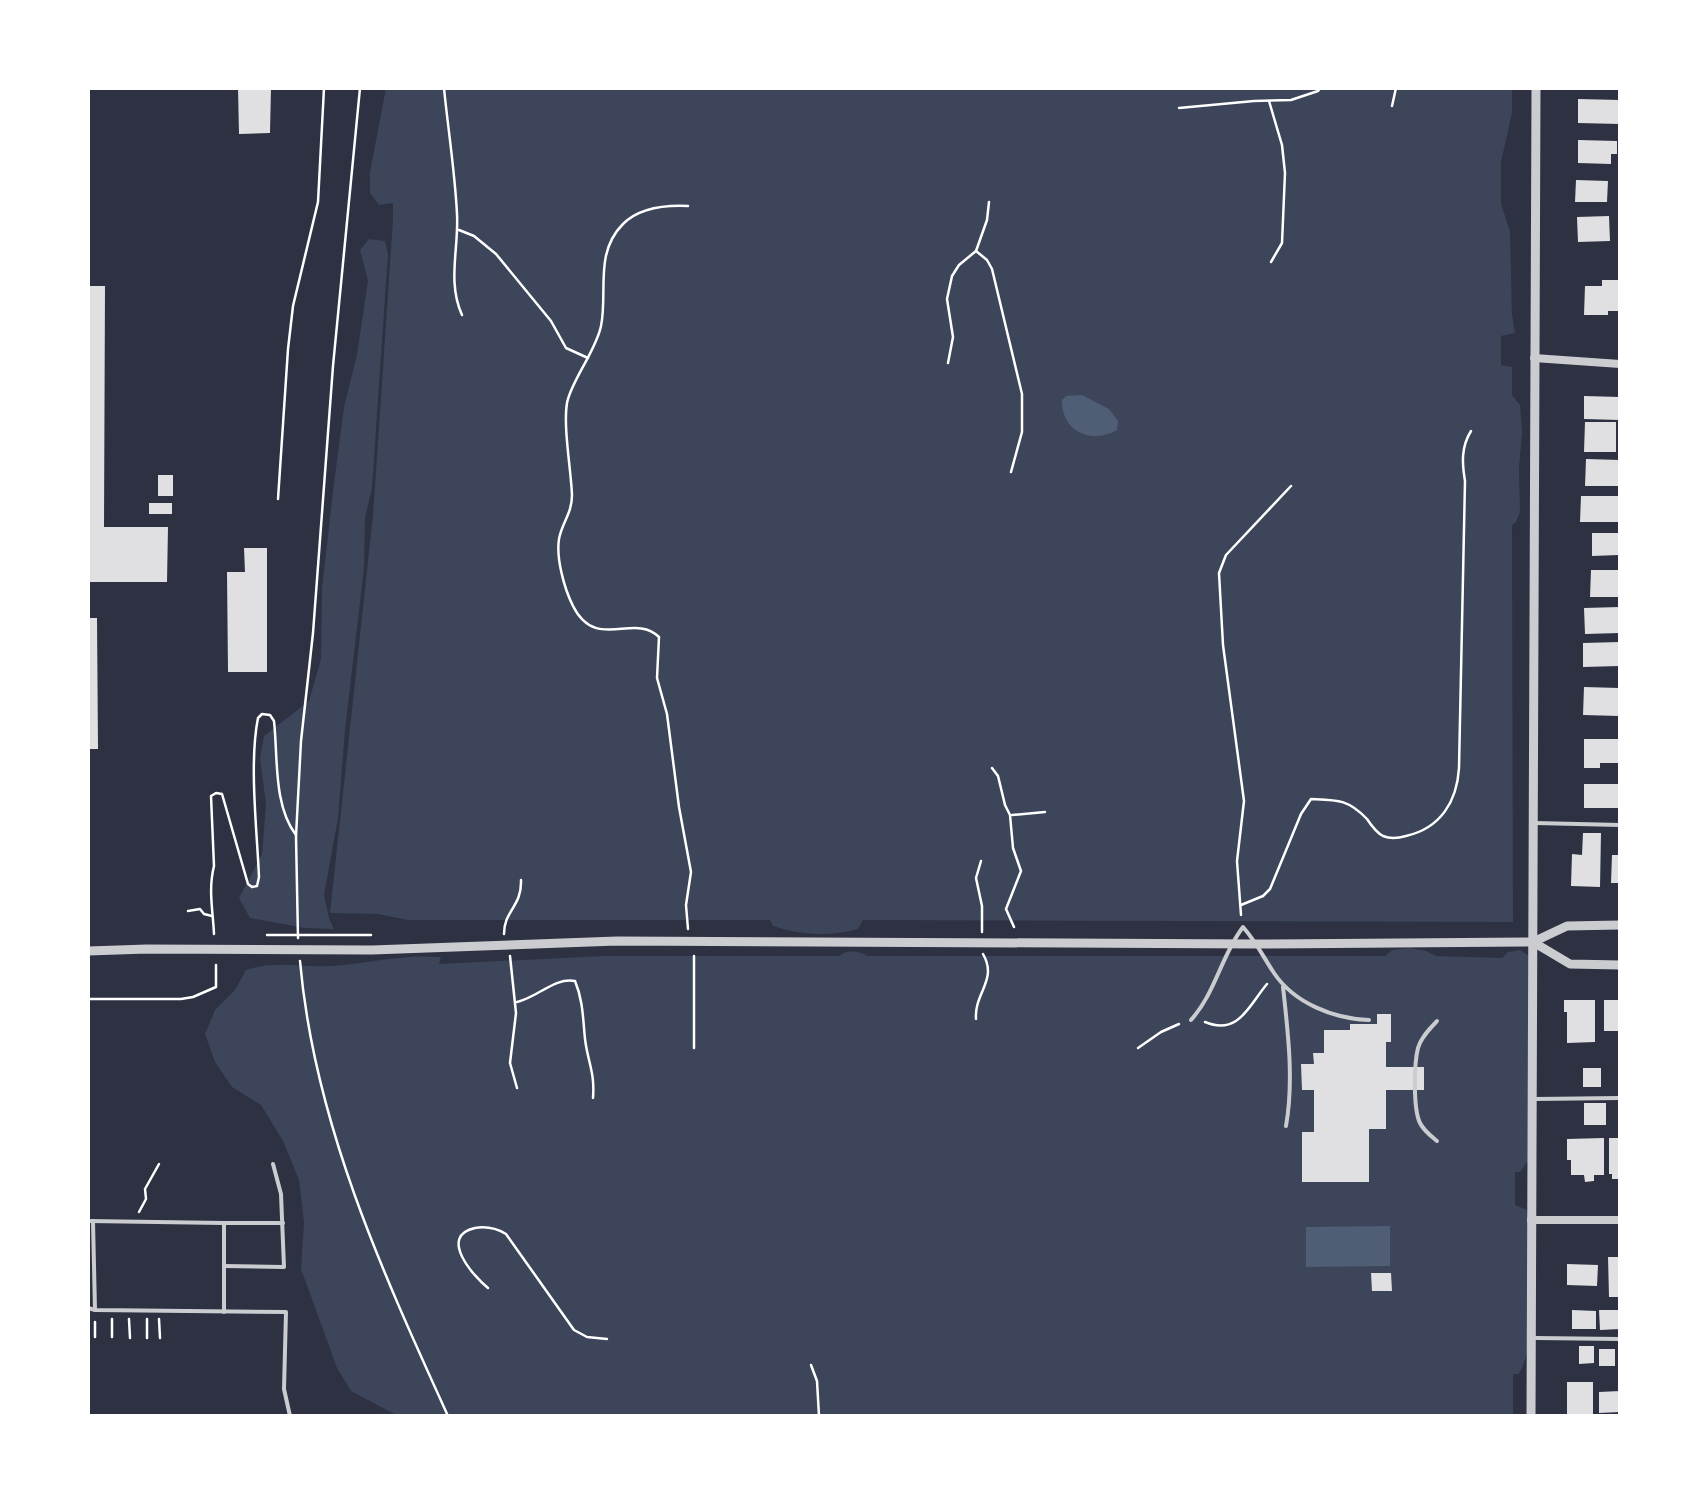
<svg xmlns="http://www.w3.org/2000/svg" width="1708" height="1504" viewBox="0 0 1708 1504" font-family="Georgia,serif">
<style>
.green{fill:#3c4559}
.water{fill:#4f5d75}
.building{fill:#e0e0e3}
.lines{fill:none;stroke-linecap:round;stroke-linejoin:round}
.path{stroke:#fff;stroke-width:2.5}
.service{stroke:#caccd0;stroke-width:4}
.minor{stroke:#caccd0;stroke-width:8}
.tertiary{stroke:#caccd0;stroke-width:9}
</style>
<rect width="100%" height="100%" fill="#2d3142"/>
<g class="green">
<path d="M386 88H1512V113L1501 162V204L1510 231 1512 314 1515 333 1501 336V365L1512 367V395L1520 405 1522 432 1519 468 1520 512 1516 522 1512 525 1513 922 863 920 858 929C830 937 800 935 773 926L770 920H408L378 914 330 913 373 515 393 219V203L379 205 370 193V172Z"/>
<polygon points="369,239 385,241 388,254 372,488 365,518 364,568 345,730 338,818 324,895 329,918 334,929 305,928 250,918 239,898 262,854 266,804 260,758 264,736 309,701 321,659 322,588 333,491 344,407 357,354 368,281 360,250"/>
<path d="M1409 948 1426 951 1436 956 1502 958 1508 952 1520 950 1529 956 1528 1161 1520 1172H1515V1205L1527 1210C1532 1256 1541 1332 1519 1374H1513V1416H398L351 1391 337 1368 301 1269 304 1222 299 1180 283 1141 261 1105 232 1087 215 1062 205 1034 215 1010 235 990 246 970C275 960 302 968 332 966 369 963 403 954 441 957L439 964 603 956H839C847 949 859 951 868 956H1385L1392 950Z"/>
</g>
<g class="water">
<path d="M1082 395 1109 409 1118 421 1117 430C1091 445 1061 431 1062 400L1066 396Z"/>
<polygon points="1390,1226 1390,1266 1306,1267 1306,1227"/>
</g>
<g class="building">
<polygon points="238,88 271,88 270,133 239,134"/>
<polygon points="1578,99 1620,100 1620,124 1578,123"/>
<polygon points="1578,140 1617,141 1617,154 1611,154 1611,164 1578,163"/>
<polygon points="1576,180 1608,181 1607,202 1575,202"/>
<polygon points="1609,216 1610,241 1578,242 1577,217"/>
<polygon points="1602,280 1620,280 1619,311 1608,311 1608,315 1584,315 1585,286 1602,286"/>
<polygon points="88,286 105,286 104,527 168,527 167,582 88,582"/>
<polygon points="1584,396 1620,397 1620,420 1584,419"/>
<polygon points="1585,422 1616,422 1616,452 1584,452"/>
<polygon points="1586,459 1620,460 1620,486 1585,486"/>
<rect x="158" y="475" width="15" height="21"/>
<polygon points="1581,496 1620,496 1620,522 1580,522"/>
<rect x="149" y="503" width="23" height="11"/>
<polygon points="1592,533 1619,533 1619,555 1592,556"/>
<polygon points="244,548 267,548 267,672 228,672 227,572 245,572"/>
<polygon points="1591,570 1620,570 1620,597 1590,597"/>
<polygon points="1620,607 1620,633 1585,634 1584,608"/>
<polygon points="88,618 97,618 98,749 88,749"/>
<polygon points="1620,642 1620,666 1583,667 1583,643"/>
<polygon points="1584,687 1619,688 1619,716 1583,715"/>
<polygon points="1584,739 1620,739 1620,763 1600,763 1600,768 1584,768"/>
<rect x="1584" y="784" width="36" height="24"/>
<polygon points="1583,833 1601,833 1600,887 1571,886 1572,854 1582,855"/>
<polygon points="1612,855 1620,855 1620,883 1611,883"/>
<polygon points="1564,1000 1595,1000 1595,1042 1567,1043 1567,1012 1564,1012"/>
<rect x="1604" y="1000" width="16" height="31"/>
<polygon points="1377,1014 1391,1014 1391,1042 1386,1042 1386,1067 1424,1067 1424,1090 1386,1090 1386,1129 1369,1129 1369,1182 1302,1182 1302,1132 1314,1132 1314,1090 1302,1090 1301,1064 1314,1064 1313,1053 1324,1053 1324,1030 1350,1030 1350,1024 1377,1024"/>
<rect x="1583" y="1068" width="18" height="19"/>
<rect x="1584" y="1103" width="22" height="22"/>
<polygon points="1604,1138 1604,1175 1594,1175 1594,1181 1585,1182 1584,1175 1571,1175 1571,1160 1567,1160 1567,1139"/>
<polygon points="1609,1138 1620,1138 1620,1179 1612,1179 1612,1174 1609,1174"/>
<polygon points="1608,1257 1620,1257 1620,1297 1609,1297"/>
<polygon points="1567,1264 1598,1265 1597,1286 1567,1285"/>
<polygon points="1371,1273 1391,1273 1392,1291 1372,1291"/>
<polygon points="1572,1310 1596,1311 1596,1329 1572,1329"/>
<polygon points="1599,1310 1620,1310 1620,1329 1600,1330"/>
<polygon points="1579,1346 1594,1346 1594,1363 1579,1364"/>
<rect x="1599" y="1349" width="16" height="17"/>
<rect x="1567" y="1382" width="26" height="34"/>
<polygon points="1620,1391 1620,1412 1599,1413 1599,1392"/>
</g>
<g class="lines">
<g class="path">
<path d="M444 88C448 129 455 172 457 214 459 248 447 282 462 315"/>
<polyline points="1269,101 1282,145 1285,173 1282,243 1271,262"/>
<polyline points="1392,106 1396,88"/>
<polyline points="1179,108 1254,101 1291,100 1318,91 1320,88"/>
<path d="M688 206C666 205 639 208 623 224 594 253 608 292 601 326 596 351 571 381 567 403 563 426 571 470 572 495 572 514 562 522 559 539 556 558 564 588 573 606 596 652 634 612 659 637L657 678 667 714 679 807 691 872 686 905 688 929"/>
<polyline points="459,230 474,236 496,254 551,321 566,348 588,358"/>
<polyline points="976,251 987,260 992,269 1022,394 1022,432 1011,472"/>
<polyline points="948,363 953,337 947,299 952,276 959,265 976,251 987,220 989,202"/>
<polyline points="278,499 288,349 293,306 318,202 324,88"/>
<polyline points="992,768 998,776 1005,805 1010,815 1013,848 1021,871 1006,909 1014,927"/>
<polyline points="1012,815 1045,812"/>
<polyline points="981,861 976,878 982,906 982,932"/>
<path d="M1241 905 1263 896 1270 889 1301 814 1311 799C1337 800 1348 799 1367 819 1371 825 1377 833 1383 836 1390 839 1399 838 1406 836 1441 828 1457 801 1459 768L1465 481C1462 463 1461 447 1471 431"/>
<polyline points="188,911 200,909 204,914 212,916"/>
<polyline points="1241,915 1237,861 1244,801 1223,645 1219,573 1226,555 1291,486"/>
<path d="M214 934C213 911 208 890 214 866L211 796 216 793 222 794 248 884 252 887 257 886 259 877C257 830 249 763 258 718L262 714 270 715 274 721C278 756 273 805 296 835"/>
<path d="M504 934C504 910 522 907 521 880"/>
<polyline points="267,935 371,935"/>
<polyline points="298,938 296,836 301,741 313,633 333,366 360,88"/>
<polyline points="510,956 516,1013 510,1063 517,1088"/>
<path d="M300 961C314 1122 382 1271 448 1416"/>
<polyline points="88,999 181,999 193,997 216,987 216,965"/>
<path d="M517 1002C538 997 555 977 575 981 583 1000 583 1019 585 1039 588 1063 595 1072 593 1098"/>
<path d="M976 1019C974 993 998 980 983 954"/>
<path d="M1205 1022C1239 1036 1249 1005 1267 984"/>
<polyline points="694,1048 694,956"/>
<polyline points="1138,1048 1161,1032 1179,1024"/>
<polyline points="139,1212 146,1199 145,1189 159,1164"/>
<path d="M488 1288C473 1276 438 1236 475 1228 487 1226 496 1228 506 1234L574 1330 587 1337 607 1339"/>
<polyline points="129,1319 130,1338"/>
<polyline points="159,1319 160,1338"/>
<polyline points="95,1337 95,1322"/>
<polyline points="112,1337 112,1319"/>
<polyline points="147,1338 147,1319"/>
<polyline points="811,1365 817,1381 819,1416"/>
</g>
<g class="service">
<polyline points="1535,823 1620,825"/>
<path d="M1283 987C1288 1032 1294 1081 1286 1126"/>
<path d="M1191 1020C1216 992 1221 956 1243 927 1257 943 1262 955 1274 973 1294 1003 1334 1019 1369 1020"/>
<polyline points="1535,1099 1620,1098"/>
<path d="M1437 1141C1431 1136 1424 1131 1420 1123 1413 1109 1414 1063 1418 1048 1421 1037 1430 1029 1437 1021"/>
<polyline points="88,1221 224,1223 224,1312"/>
<polyline points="93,1221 95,1310"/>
<polyline points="224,1223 283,1223"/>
<polyline points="224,1266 284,1267 281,1194 273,1164"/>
<polyline points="88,1308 95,1310 286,1312 284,1389 290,1416"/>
<polyline points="1535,1338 1620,1339"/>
</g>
<g class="minor">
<polyline points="1534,358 1620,364"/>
<polyline points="1531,1220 1620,1220"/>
</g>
<g class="tertiary">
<polyline points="1533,942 1570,964 1620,965"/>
<polyline points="88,951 147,949 372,950 617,941 1258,944 1533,942 1567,926 1620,925"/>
<polyline points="1531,1416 1536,88"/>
</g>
</g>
<rect width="1708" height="1504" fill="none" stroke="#ffffff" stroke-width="180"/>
</svg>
